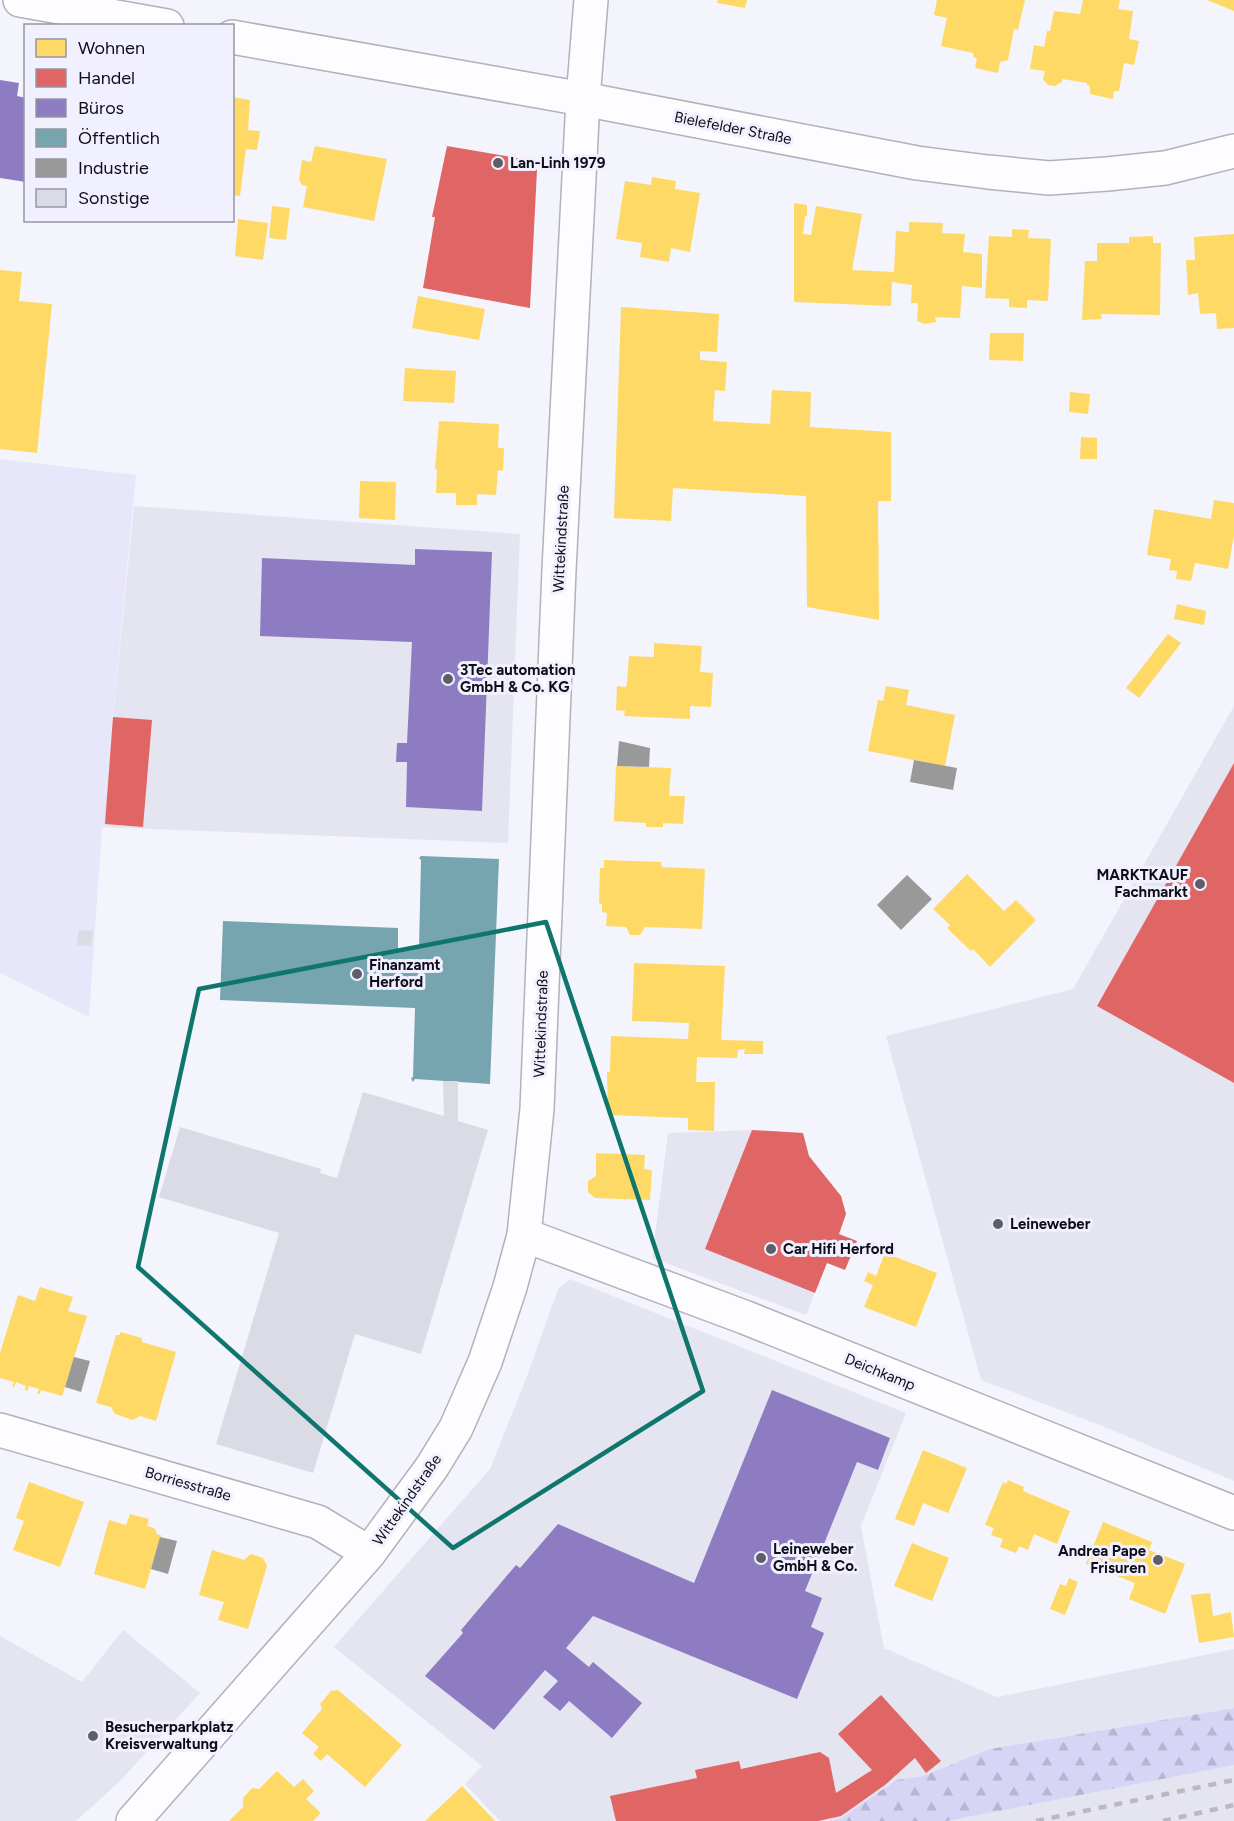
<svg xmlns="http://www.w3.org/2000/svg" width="1234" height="1821" viewBox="0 0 1234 1821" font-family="Figtree,sans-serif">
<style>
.built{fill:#e5e4f1}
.green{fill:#e7e6fb}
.forest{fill:url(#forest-firs)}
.homes{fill:#ffd966}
.shops{fill:#e06666}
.offices{fill:#8e7cc3}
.public{fill:#76a5af}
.industry{fill:#999}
.building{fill:#dbdbe5}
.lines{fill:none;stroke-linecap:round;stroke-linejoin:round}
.minor-casing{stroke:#b2b1bc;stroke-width:36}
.minor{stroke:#fdfdff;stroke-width:33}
.rail{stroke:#bababd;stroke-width:4.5;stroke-dasharray:8 8;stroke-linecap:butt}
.marked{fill:none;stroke:#0f766e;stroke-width:4.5;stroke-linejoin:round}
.poi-dot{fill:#5e5e68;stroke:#f1f0ff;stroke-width:2}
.labels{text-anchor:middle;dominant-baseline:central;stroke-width:6;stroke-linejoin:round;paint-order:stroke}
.street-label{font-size:15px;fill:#0e0d18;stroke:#f1f0ff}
.poi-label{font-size:15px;font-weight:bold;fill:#0e0d18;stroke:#f1f0ff;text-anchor:start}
</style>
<defs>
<pattern id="forest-firs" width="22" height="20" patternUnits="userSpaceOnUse" patternTransform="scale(1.5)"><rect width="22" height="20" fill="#d7d4f6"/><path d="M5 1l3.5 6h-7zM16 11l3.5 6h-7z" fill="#b7b5d2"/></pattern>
</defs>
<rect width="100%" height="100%" fill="#f4f4fc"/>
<g class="built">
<polygon points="134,506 520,534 508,843 102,827"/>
<polygon points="1234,706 1234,1481 1102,1426 981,1380 886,1036 1073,989"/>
<polygon points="752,1130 803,1133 809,1156 841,1196 846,1214 806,1315 652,1258 668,1133"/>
<polygon points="570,1279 906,1413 861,1526 884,1648 997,1697 1234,1649 1234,1708 990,1749 923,1776 895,1780 840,1819 831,1821 500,1821 465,1784 482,1766 334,1647 490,1469 527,1376 558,1289"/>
<polygon points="123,1630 200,1693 120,1781 76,1821 0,1821 0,1636 82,1682"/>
<polygon points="1234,1765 1234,1821 947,1821 1052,1800"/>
</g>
<polygon class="green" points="0,459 136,475 102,827 89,1017 0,973"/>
<polygon class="forest" points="1234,1708 1234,1765 947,1821 831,1821 840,1819 896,1780 923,1776 990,1749"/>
<g class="homes">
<polygon points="718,0 747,0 745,8 717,3"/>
<polygon points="937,0 1025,0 1018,30 1014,29 1008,60 1000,62 998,73 975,68 977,58 974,58 973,53 941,46 947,18 934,15"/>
<polygon points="1083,0 1120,0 1118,9 1133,11 1129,39 1139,41 1134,65 1124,63 1119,91 1114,91 1113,99 1090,94 1090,86 1087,85 1087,83 1062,79 1062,82 1055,86 1048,85 1043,79 1045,71 1030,69 1034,45 1044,47 1047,31 1050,31 1054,11 1080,14"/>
<polygon points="1207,0 1234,0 1234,11"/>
<polygon points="232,97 250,100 248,130 260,131 257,150 246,149 240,196 232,195"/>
<polygon points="315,146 387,159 374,221 303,207 307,186 302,185 299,180 302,160 311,162"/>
<polygon points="652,177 676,181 675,189 700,193 690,252 671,248 669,262 640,257 642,243 616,239 625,181 651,185"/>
<polygon points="794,203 807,205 807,216 805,216 803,234 811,235 816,206 862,214 852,270 894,272 896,231 909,232 909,222 943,223 942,233 965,234 963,252 982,254 982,288 962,286 960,318 935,317 936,322 925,324 917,321 918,303 911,303 912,285 892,282 891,306 794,302"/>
<polygon points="272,206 290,208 286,240 269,238"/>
<polygon points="238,219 268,223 263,260 235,256"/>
<polygon points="1012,229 1029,230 1028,238 1051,239 1048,301 1027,300 1027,308 1009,307 1009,299 985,298 989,236 1012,237"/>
<polygon points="1234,234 1234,328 1217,329 1216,313 1200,314 1198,293 1188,295 1186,260 1195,260 1194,237"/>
<polygon points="1153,236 1153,243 1161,243 1160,315 1101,314 1102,319 1082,320 1085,261 1097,261 1097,243 1129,243 1129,237"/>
<polygon points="0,270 22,272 19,301 52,304 37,453 0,449"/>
<polygon points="418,296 485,309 479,340 412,328"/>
<polygon points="621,307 719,314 717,352 700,351 700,360 727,362 725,391 715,390 713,421 770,424 772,390 811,392 810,427 891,432 891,501 878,501 879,620 807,607 806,496 673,488 671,521 614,518"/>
<polygon points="990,333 1024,333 1023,361 989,360"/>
<polygon points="405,368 456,371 454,403 403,401"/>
<polygon points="1070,392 1090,394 1088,414 1069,412"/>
<polygon points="439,421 499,424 498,448 504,448 503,471 498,470 496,495 477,494 477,505 456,505 456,493 436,493 437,469 435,469"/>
<polygon points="1081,437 1097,438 1097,459 1080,459"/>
<polygon points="360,481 396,482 395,520 359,518"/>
<polygon points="1214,500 1234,503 1234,536 1228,569 1195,563 1191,581 1176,579 1177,571 1169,570 1171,559 1147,555 1154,509 1211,519"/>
<polygon points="1177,604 1206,611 1204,625 1174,619"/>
<polygon points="1168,634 1181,643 1139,698 1126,688"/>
<polygon points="654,643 702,646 700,672 713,673 711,707 690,706 690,719 624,716 625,711 616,710 617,686 626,687 627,682 629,656 654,657"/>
<polygon points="886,686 909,690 906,705 955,715 945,766 868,751 878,700 883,701"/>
<polygon points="616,766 671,768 669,796 685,796 683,824 663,823 663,827 646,827 646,823 614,821"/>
<polygon points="604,860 661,862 662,867 705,869 702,929 645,927 640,935 630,935 626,927 606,926 607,913 602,912 602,904 599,903 600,868 604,868"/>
<polygon points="967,874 1004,911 1016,900 1036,920 990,967 973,949 971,951 947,928 950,925 933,909"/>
<polygon points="634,963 725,966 721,1040 763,1041 763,1054 744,1054 745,1049 738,1050 737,1058 697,1057 696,1082 715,1082 714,1131 688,1130 688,1118 608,1115 607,1072 610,1072 611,1036 688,1039 689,1023 632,1021"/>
<polygon points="596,1153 645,1155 644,1169 652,1170 650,1200 595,1198 588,1192 588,1181 596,1176"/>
<polygon points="885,1253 937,1273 916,1327 864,1307 873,1285 864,1281 868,1272 876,1276"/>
<polygon points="40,1287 73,1297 68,1311 87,1316 62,1396 41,1390 40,1394 37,1394 39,1389 29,1386 27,1391 25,1390 26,1386 16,1382 14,1387 12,1386 14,1382 0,1378 0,1353 18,1295 35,1301"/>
<polygon points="120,1332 142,1338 142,1342 176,1352 156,1421 140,1416 133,1420 115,1414 111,1407 96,1403 116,1335 120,1335"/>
<polygon points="923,1450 967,1468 948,1513 923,1503 914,1526 895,1519"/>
<polygon points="1008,1480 1024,1487 1023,1491 1070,1511 1057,1544 1034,1534 1028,1550 1019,1546 1016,1553 1000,1547 1003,1539 991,1535 994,1528 985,1525 1003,1482 1006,1484"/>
<polygon points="29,1482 84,1502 60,1567 13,1550 24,1521 16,1518"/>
<polygon points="130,1514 149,1519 147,1526 154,1528 158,1535 161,1535 145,1589 94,1574 109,1520 126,1525"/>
<polygon points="1103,1522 1152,1542 1149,1550 1185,1564 1165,1614 1129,1599 1135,1583 1086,1564"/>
<polygon points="912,1543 949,1558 932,1601 894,1586"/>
<polygon points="212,1550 244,1560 251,1554 263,1558 267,1566 248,1629 218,1620 224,1602 199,1595"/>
<polygon points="1069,1578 1078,1582 1065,1615 1050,1609 1060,1584 1066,1586"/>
<polygon points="1210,1593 1213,1616 1231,1612 1234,1637 1199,1643 1191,1595"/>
<polygon points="338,1690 402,1745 365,1787 327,1754 321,1761 313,1754 319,1747 302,1733 322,1709 320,1704 331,1691"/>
<polygon points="277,1771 294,1787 303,1779 314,1791 306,1799 321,1813 313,1821 229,1821 243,1807 243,1798 252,1788 259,1789"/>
<polygon points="462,1786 495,1821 425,1821"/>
</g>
<g class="shops">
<polygon points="447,146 529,160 537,170 530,308 423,288 435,217 432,217"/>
<polygon points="113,717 152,720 143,827 105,824"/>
<polygon points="1234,763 1234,1083 1097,1006"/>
<polygon points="752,1130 803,1133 809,1156 841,1196 846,1214 839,1234 857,1241 845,1270 827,1263 815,1293 705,1249"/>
<polygon points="881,1695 941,1761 926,1773 915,1758 885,1785 841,1816 818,1821 616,1821 610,1796 697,1778 695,1770 739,1761 741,1769 820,1752 829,1758 836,1793 872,1770 838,1734"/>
</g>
<g class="offices">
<polygon points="0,80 19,83 17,96 26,98 26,182 0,178"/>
<polygon points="415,549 492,552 482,811 406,807 407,762 396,762 397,743 407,743 412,642 260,636 262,558 415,565"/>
<polygon points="772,1390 890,1438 878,1470 857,1462 805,1591 822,1598 811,1627 824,1633 797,1699 593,1616 566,1648 589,1667 593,1662 642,1703 612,1738 569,1701 560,1711 543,1697 558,1681 545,1670 494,1730 425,1676 463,1633 461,1630 516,1565 520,1568 558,1524 694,1583"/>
</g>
<polygon class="public" points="421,856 499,859 490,1084 415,1079 413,1082 411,1078 413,1077 415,1008 220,1000 223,921 398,928 398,948 419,948 421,860 419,858"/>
<g class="industry">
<polygon points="619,741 650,748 649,767 617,766"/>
<polygon points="914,760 957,768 953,790 910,782"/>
<polygon points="907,875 932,899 901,930 877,905"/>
<polygon points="74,1357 90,1361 81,1392 65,1387"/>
<polygon points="160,1537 177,1541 168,1574 151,1569"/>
</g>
<g class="building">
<polygon points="79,930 93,931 91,946 77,945"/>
<polygon points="443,1081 458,1081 458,1121 488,1130 421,1354 355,1334 313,1473 216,1444 279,1233 159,1197 180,1127 321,1169 320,1173 337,1178 363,1092 444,1116"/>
</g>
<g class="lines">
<defs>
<g id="minor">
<polyline points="20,0 167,26"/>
<polyline points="232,37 583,99 917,163 988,172 1049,178 1107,174 1165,168 1234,151"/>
<polyline points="524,1235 744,1317 1234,1513"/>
<polyline points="0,1430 318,1522 369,1553"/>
<polyline points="133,1821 369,1553 432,1467 456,1428 485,1362 510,1287 524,1235 537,1109 559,570 583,99 591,0"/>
</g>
</defs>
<use href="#minor" class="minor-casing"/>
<use href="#minor" class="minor"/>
<g class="rail">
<polyline points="1036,1821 1234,1780"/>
<polyline points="1163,1821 1234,1805"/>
</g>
</g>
<path class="marked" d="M546 922 703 1391 453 1548 138 1267 199 989Z"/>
<g class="poi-dot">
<circle cx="498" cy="163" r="6"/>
<circle cx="448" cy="679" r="6"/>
<circle cx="1200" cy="884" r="6"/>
<circle cx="357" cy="974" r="6"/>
<circle cx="998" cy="1224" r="6"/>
<circle cx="771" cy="1249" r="6"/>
<circle cx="761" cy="1558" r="6"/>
<circle cx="1158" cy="1560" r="6"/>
<circle cx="93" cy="1736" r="6"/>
</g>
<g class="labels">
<g class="street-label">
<text transform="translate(733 128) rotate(11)">Bielefelder Straße</text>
<text transform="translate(561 539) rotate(-87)">Wittekindstraße</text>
<text transform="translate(541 1024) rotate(-88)">Wittekindstraße</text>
<text transform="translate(880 1372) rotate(22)">Deichkamp</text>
<text transform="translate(188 1484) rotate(16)">Borriesstraße</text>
<text transform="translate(407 1500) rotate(-55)">Wittekindstraße</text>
</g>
<g class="poi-label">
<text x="510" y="163">Lan-Linh 1979</text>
<text x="460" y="670">3Tec automation<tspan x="460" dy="17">GmbH &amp; Co. KG</tspan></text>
<text x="1188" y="875" text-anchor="end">MARKTKAUF<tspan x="1188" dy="17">Fachmarkt</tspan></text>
<text x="369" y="965">Finanzamt<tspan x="369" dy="17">Herford</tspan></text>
<text x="1010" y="1224">Leineweber</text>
<text x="783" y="1249">Car Hifi Herford</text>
<text x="773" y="1549">Leineweber<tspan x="773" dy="17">GmbH &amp; Co.</tspan></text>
<text x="1146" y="1551" text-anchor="end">Andrea Pape<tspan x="1146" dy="17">Frisuren</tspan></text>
<text x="105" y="1727">Besucherparkplatz<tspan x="105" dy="17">Kreisverwaltung</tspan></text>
</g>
</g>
<rect x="24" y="24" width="210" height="198" fill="#f1f0ff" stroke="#9695a3" stroke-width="1.5"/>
<rect x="36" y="39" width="30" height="18" fill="#ffd966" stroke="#9695a3" stroke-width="1.5"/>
<text x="78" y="54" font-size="18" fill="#0e0d18">Wohnen</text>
<rect x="36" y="69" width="30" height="18" fill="#e06666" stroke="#9695a3" stroke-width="1.5"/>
<text x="78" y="84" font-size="18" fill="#0e0d18">Handel</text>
<rect x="36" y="99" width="30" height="18" fill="#8e7cc3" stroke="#9695a3" stroke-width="1.5"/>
<text x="78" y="114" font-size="18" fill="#0e0d18">Büros</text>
<rect x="36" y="129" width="30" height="18" fill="#76a5af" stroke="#9695a3" stroke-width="1.5"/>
<text x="78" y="144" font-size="18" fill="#0e0d18">Öffentlich</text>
<rect x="36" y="159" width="30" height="18" fill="#999999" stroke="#9695a3" stroke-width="1.5"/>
<text x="78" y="174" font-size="18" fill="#0e0d18">Industrie</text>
<rect x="36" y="189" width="30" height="18" fill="#dbdbe5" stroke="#9695a3" stroke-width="1.5"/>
<text x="78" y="204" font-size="18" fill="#0e0d18">Sonstige</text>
</svg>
